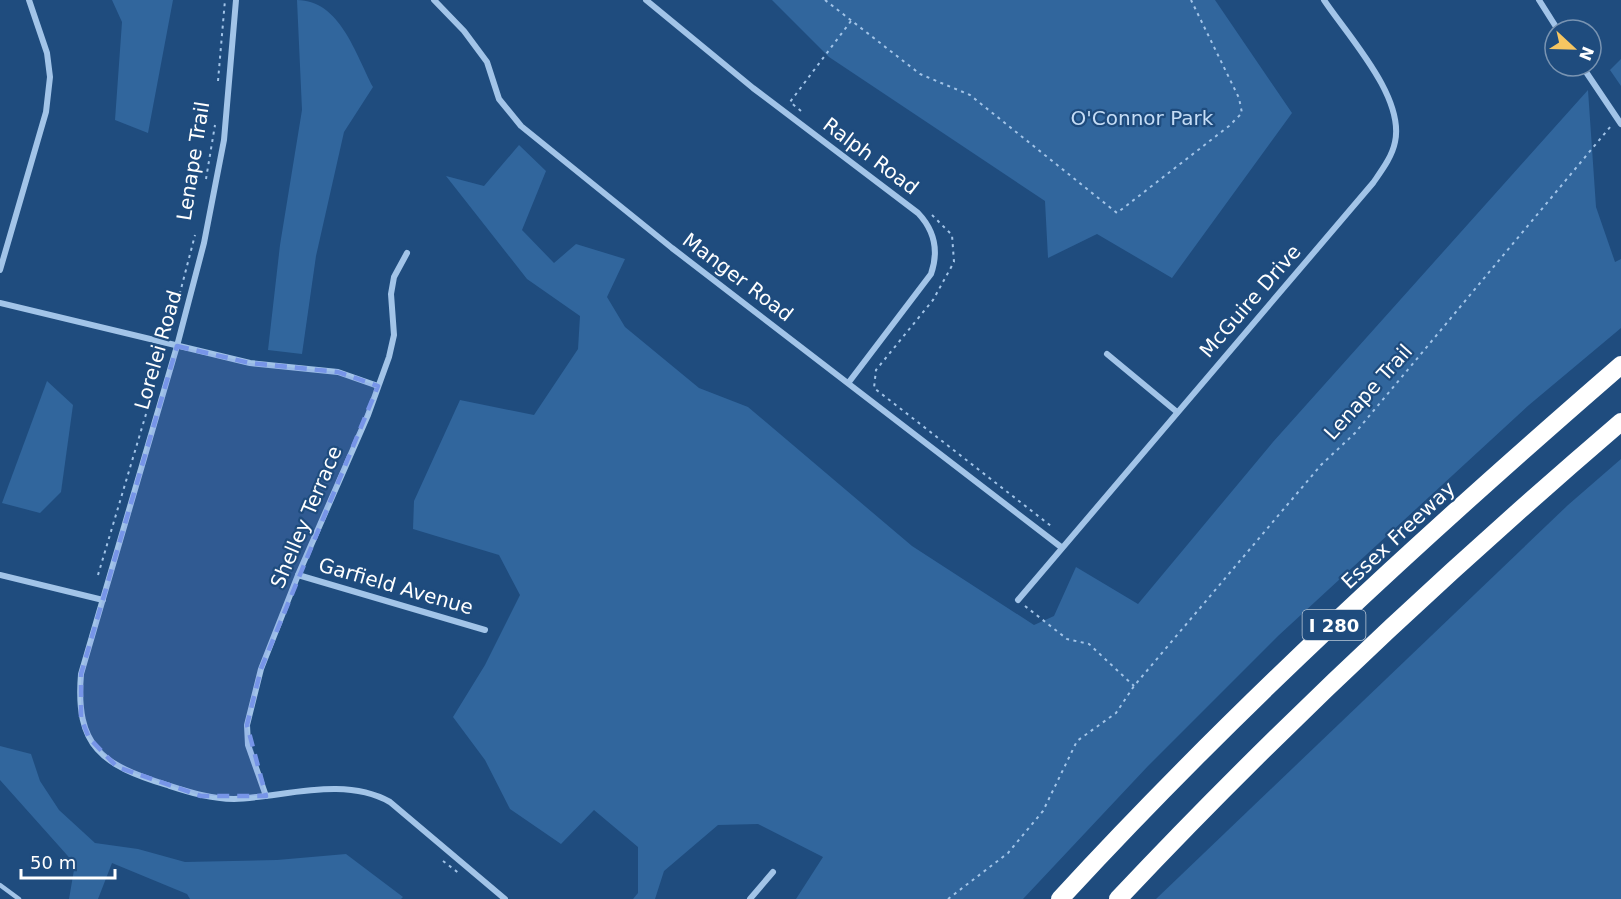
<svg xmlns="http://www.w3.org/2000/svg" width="1621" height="899" viewBox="0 0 1621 899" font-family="'DejaVu Sans',sans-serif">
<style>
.green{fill:#31669d}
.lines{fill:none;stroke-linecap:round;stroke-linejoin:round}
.path{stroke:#a2c4e8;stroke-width:2;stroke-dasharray:3 4.5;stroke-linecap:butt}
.lane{stroke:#a2c4e8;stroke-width:4.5}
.street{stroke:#a2c4e8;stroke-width:6}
.highway{stroke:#fff;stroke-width:18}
.marked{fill:#7795e8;fill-opacity:0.2;stroke:#7795e8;stroke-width:4.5;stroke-dasharray:12 8;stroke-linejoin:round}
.labels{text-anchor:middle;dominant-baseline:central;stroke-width:4.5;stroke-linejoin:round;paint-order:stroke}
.shield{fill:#1f4c7e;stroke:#bcc9d8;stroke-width:1.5}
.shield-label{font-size:18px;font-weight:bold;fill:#fff}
.park-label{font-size:20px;fill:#c6ddf6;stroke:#1f4c7e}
.street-label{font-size:20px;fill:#fff;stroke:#1f4c7e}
</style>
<rect width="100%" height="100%" fill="#1f4c7e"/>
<g class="green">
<polygon points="112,0 173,0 148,133 115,120 122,22"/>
<path d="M297 0C340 0 356 55 373 87L344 132 316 256 302 354 268 350 280 245 302 110Z"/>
<polygon points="772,0 1215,0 1292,113 1172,278 1097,234 1048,258 1045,201 829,57"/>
<polygon points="1621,59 1621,86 1610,70"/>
<polygon points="1588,90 1596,207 1615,262 1621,259 1621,328 1529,405 1278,636 1148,766 1023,899 796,899 823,857 758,824 718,825 664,871 655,899 633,899 638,893 638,847 594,810 561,844 510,809 485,760 453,717 485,665 520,595 499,555 413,529 414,501 460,400 534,415 578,349 580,316 527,279 446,176 484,186 519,145 546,171 522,230 554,263 576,244 625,259 607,297 625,327 699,388 748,407 912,546 1034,625 1054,616 1076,567 1138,604 1273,442"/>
<polygon points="47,381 73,405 61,492 40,513 2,503"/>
<polygon points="1621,459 1621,899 1156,899 1568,505"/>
<polygon points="0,746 31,754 40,781 59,810 95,843 138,849 185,862 277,860 346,854 403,897 401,899 190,899 187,894 112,863 98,899 69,899 75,864 0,780"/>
</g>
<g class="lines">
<g class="path">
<polyline points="825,0 920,74 970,95 1117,213 1229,126 1242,113 1239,98 1191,0"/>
<polyline points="218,81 225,0"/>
<polyline points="801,111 790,102 851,21"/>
<polyline points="206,179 215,125"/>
<polyline points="932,215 952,235 954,262 933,300 876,370 874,388 1051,526"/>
<polyline points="174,316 195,235"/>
<polyline points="98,575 149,404"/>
<polyline points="1025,606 1067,639 1089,644 1134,686"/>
<polyline points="443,861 460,874"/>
<polyline points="948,899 1008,853 1043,811 1077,741 1116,713 1134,686 1321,465 1355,433 1611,126"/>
</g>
<polyline class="lane" points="0,885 19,899"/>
<g class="street">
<path d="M236 0 224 140 204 243 177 346 81 674C75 747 102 765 167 785 189 792 210 799 234 799 285 797 343 776 390 802L505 899"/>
<polyline points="434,0 464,31 487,62 499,99 521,126 672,248 1061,547"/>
<path d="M646 0 753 88 918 213C935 231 939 251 931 274L849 382"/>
<polyline points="1539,0 1558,30"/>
<polyline points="1582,66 1621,124"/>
<polyline points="0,270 46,112 50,77 47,53 29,0"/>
<polyline points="0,303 250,363 338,372 378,386"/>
<polyline points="1107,354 1177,412"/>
<polyline points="0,575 103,600"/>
<polyline points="298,575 485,630"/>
<path d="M1018 600 1373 183C1382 170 1392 157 1395 142 1405 97 1348 36 1324 0"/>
<polyline points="266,796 248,745 247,725 261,669 298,575 368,415 389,357 394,335 391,294 394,277 407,253"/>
<polyline points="750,899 773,872"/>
</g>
<g class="highway">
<path d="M1060 899C1235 709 1426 534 1621 365"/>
<path d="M1118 899C1276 731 1446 572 1621 422"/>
</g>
</g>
<path class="marked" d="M177 346 250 363 338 372 378 386 261 669 247 725 266 796H201L117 767 89 738 81 718V674Z"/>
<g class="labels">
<rect class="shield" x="1302.5" y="610" width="63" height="30" rx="4.5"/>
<g class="shield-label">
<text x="1334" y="625">I 280</text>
</g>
<g class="park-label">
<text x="1142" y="118">O'Connor Park</text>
</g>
<g class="street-label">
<text transform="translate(871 156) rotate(37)">Ralph Road</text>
<text transform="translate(193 161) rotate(-81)">Lenape Trail</text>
<text transform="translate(738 277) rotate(37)">Manger Road</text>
<text transform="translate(1250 301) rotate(-49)">McGuire Drive</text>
<text transform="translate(158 350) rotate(-74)">Lorelei Road</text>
<text transform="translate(1368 392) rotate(-48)">Lenape Trail</text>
<text transform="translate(306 517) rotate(-67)">Shelley Terrace</text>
<text transform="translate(1398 535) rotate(-43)">Essex Freeway</text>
<text transform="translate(396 586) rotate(16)">Garfield Avenue</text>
</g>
</g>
<g transform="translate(1573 48) rotate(112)"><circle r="28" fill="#1f4c7e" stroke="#7994b2" stroke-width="1.5"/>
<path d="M0-4.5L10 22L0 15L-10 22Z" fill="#f6c662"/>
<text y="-9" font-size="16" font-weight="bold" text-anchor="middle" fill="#ffffff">N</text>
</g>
<path d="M21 869v9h94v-9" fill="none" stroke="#ffffff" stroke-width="3"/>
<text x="30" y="869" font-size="18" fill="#ffffff" stroke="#1f4c7e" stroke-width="4.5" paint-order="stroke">50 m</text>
</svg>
